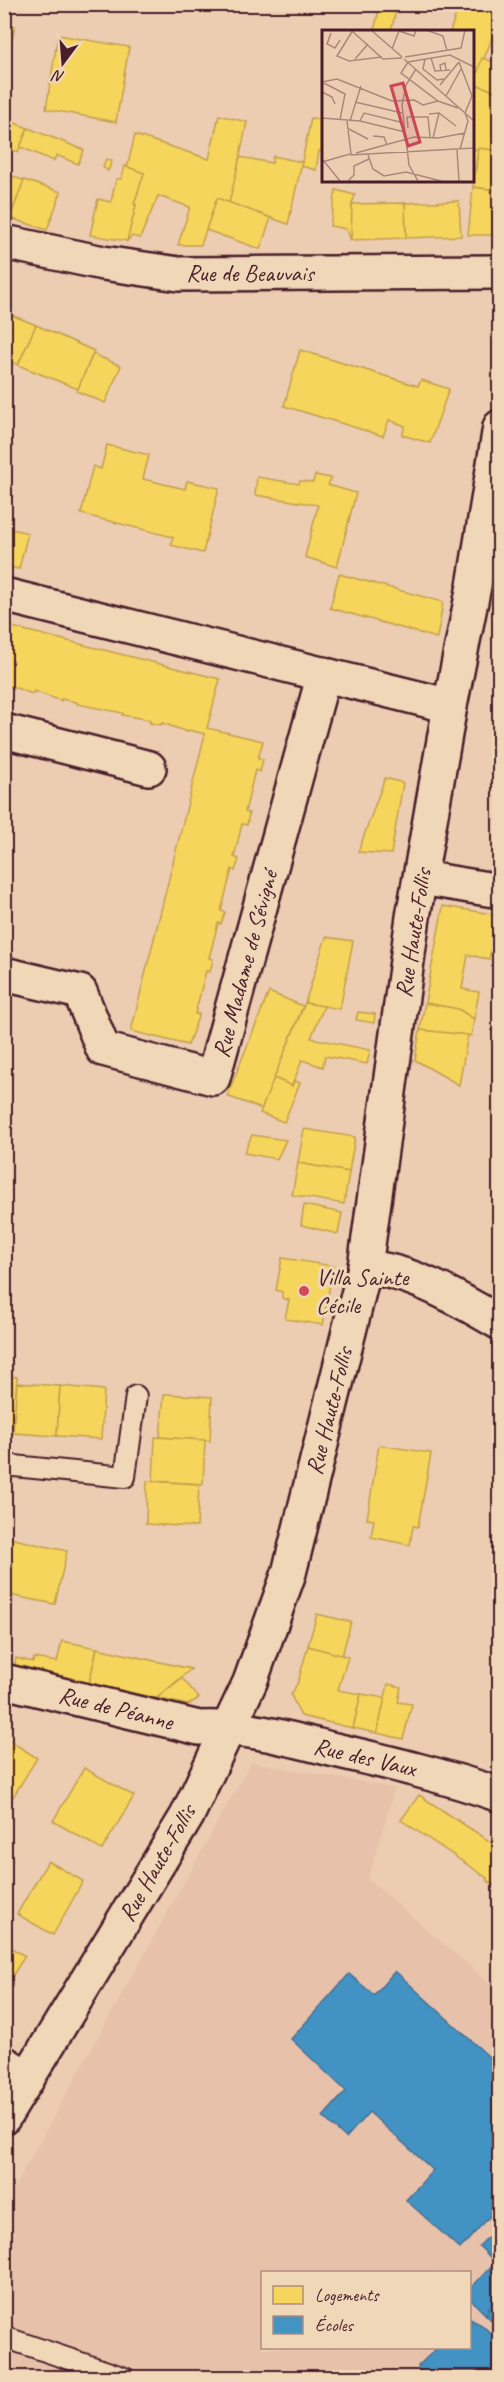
<svg xmlns="http://www.w3.org/2000/svg" width="504" height="2382" viewBox="0 0 504 2382" font-family="Caveat,sans-serif">
<style>
.built{fill:#e8c1aa;fill-rule:evenodd}
.homes{fill:#f6d55c;stroke:#c29e4d;stroke-width:1.5}
.schools{fill:#4393c3;stroke:#457095;stroke-width:1.5}
.lines{fill:none;stroke-linecap:round;stroke-linejoin:round}
.lane-casing{stroke:#4a1f2b;stroke-width:24}
.street-casing{stroke:#4a1f2b;stroke-width:38}
.secondary-casing{stroke:#4a1f2b;stroke-width:38}
.lane{stroke:#f0d7b8;stroke-width:20}
.street{stroke:#f0d7b8;stroke-width:33}
.secondary{stroke:#f0d7b8;stroke-width:33}
.poi-dot{fill:#d1495b;stroke:#f0d7b8;stroke-width:2}
.labels{text-anchor:middle;dominant-baseline:central;stroke-width:6;stroke-linejoin:round;paint-order:stroke}
.street-label{font-size:24px;fill:#4a1f2b;stroke:#f0d7b8}
.poi-label{font-size:24px;fill:#4a1f2b;stroke:#f0d7b8;text-anchor:start}
.inset-road{fill:none;stroke:#ab877c;stroke-width:1.5}
.view{fill:#ca4759;fill-opacity:0.15;stroke:#ca4759;stroke-width:3}
.inset-edge{fill:none;stroke:#4a1f2b;stroke-width:3}
</style>
<rect width="100%" height="100%" fill="#eccdb2"/>
<filter id="ink" filterUnits="userSpaceOnUse"><feTurbulence type="fractalNoise" baseFrequency=".0167" numOctaves="2"/><feDisplacementMap in="SourceGraphic" scale="12" xChannelSelector="R" yChannelSelector="G"/><feConvolveMatrix kernelMatrix="1 2 1 2 8 2 1 2 1" color-interpolation-filters="sRGB"/></filter>
<g filter="url(#ink)">
<path class="built" d="M251 1762 395 1788 368 1879 499 1991V2377L5 2378V2204ZM262 2272H470V2348H262Z"/>
<g class="homes">
<polygon points="380,4 397,6 391,32 374,32"/>
<polygon points="459,4 500,6 500,18 474,84 472,32 450,32"/>
<polygon points="4,24 15,26 4,76"/>
<polygon points="58,35 129,47 116,122 46,109"/>
<polygon points="482,58 500,64 500,93 474,84"/>
<polygon points="472,83 500,93 500,151 472,149"/>
<polygon points="219,115 247,122 231,199 229,203 217,198 201,245 178,245 190,207 158,196 140,238 132,236 127,241 136,205 134,204 144,173 127,168 135,135 209,159"/>
<polygon points="311,118 324,120 324,152 319,151 316,170 301,166"/>
<polygon points="4,119 28,128 18,152 6,148 4,151"/>
<polygon points="28,128 84,150 78,164 56,155 54,161 20,147"/>
<polygon points="479,148 500,151 500,191 473,187"/>
<polygon points="472,149 478,150 474,179 472,179"/>
<polygon points="273,156 302,162 288,224 229,203 240,157 272,163"/>
<polygon points="106,159 112,161 108,171 103,167"/>
<polygon points="125,166 144,173 134,204 136,205 127,241 90,235 98,199 111,202 116,179 121,179"/>
<polygon points="4,173 25,181 10,218 4,216"/>
<polygon points="24,180 61,192 47,230 10,218"/>
<polygon points="473,187 500,191 500,235 468,235"/>
<polygon points="336,190 355,195 352,204 351,240 346,229 330,226"/>
<polygon points="217,198 271,218 260,249 206,230"/>
<polygon points="459,201 461,236 406,238 405,203"/>
<polygon points="405,203 406,238 351,240 352,204"/>
<polygon points="4,312 36,325 18,365 4,359"/>
<polygon points="36,325 94,351 78,389 18,365"/>
<polygon points="300,350 418,386 421,380 449,389 430,443 402,435 405,426 389,420 383,436 284,406"/>
<polygon points="93,354 121,366 105,403 77,391"/>
<polygon points="107,445 149,455 143,479 185,489 187,481 219,488 203,553 171,545 173,537 81,514 93,466 101,469"/>
<polygon points="315,475 331,478 328,485 356,493 337,567 305,557 318,505 255,495 257,477 299,484 300,481 313,482"/>
<polygon points="4,527 28,533 19,569 4,566"/>
<polygon points="339,574 443,602 437,638 330,608"/>
<polygon points="4,625 220,679 207,728 263,741 258,758 263,759 260,772 255,770 245,812 249,813 247,825 242,824 234,857 239,859 235,871 232,869 221,911 225,912 221,924 218,923 209,958 213,959 210,972 206,971 195,1014 199,1014 188,1045 131,1031 205,734 189,730 188,732 162,723 161,725 150,723 150,720 122,715 123,713 77,704 77,702 61,699 61,701 34,691 33,694 4,684"/>
<polygon points="385,778 403,783 391,854 358,852"/>
<polygon points="443,906 498,915 489,959 468,955 462,989 479,992 474,1019 458,1009 425,1003"/>
<polygon points="326,937 353,941 340,1009 305,1003"/>
<polygon points="269,992 303,1006 262,1109 227,1096"/>
<polygon points="305,1003 324,1006 311,1038 370,1050 367,1064 325,1056 323,1067 302,1060 292,1086 274,1078"/>
<polygon points="425,1003 458,1009 474,1019 471,1036 420,1030"/>
<polygon points="358,1012 375,1014 374,1023 356,1020"/>
<polygon points="420,1030 468,1035 459,1085 415,1060"/>
<polygon points="274,1078 292,1086 294,1081 300,1083 284,1122 260,1113"/>
<polygon points="304,1129 355,1137 349,1172 298,1163"/>
<polygon points="252,1135 286,1140 277,1159 244,1153"/>
<polygon points="298,1163 349,1172 344,1204 292,1195"/>
<polygon points="304,1205 342,1213 338,1234 301,1225"/>
<polygon points="282,1258 333,1266 323,1325 285,1319 289,1300 282,1298 282,1292 276,1290"/>
<polygon points="4,1376 17,1377 14,1427 4,1426"/>
<polygon points="17,1383 60,1386 57,1436 13,1433"/>
<polygon points="60,1386 104,1390 101,1439 57,1436"/>
<polygon points="164,1394 212,1397 210,1441 160,1437"/>
<polygon points="155,1437 205,1440 203,1484 153,1481"/>
<polygon points="379,1445 431,1453 418,1527 413,1526 410,1545 371,1537 374,1520 367,1519"/>
<polygon points="147,1481 199,1484 197,1527 146,1524"/>
<polygon points="9,1538 67,1551 55,1604 4,1594 4,1556"/>
<polygon points="317,1614 351,1622 342,1656 308,1646"/>
<polygon points="62,1641 97,1648 89,1684 14,1668 16,1658 33,1662 34,1658 57,1662"/>
<polygon points="308,1646 348,1657 338,1690 361,1694 353,1728 301,1716 291,1695 298,1682"/>
<polygon points="97,1648 191,1669 157,1698 89,1684"/>
<polygon points="182,1678 199,1698 188,1705 157,1698"/>
<polygon points="388,1684 401,1687 398,1702 412,1704 403,1739 377,1733"/>
<polygon points="361,1694 385,1698 377,1733 353,1728"/>
<polygon points="4,1737 37,1758 13,1797 4,1791"/>
<polygon points="84,1768 134,1796 102,1850 53,1821"/>
<polygon points="419,1795 500,1848 500,1889 486,1880 487,1878 401,1820"/>
<polygon points="48,1861 83,1881 53,1935 17,1914"/>
<polygon points="4,1944 25,1956 4,1989"/>
</g>
<g class="schools">
<polygon points="395,1971 500,2067 500,2205 460,2249 406,2200 433,2170 369,2112 346,2138 323,2117 346,2091 291,2039 349,1974 374,1995"/>
<polygon points="500,2225 500,2274 495,2270 499,2266 479,2246"/>
<polygon points="495,2262 499,2266 495,2270 500,2274 500,2284 486,2315 470,2299 470,2289"/>
<polygon points="500,2284 500,2328 486,2315"/>
<polygon points="470,2319 482,2325 500,2342 500,2378 421,2378 418,2366 437,2348 470,2348"/>
</g>
<g class="lines">
<defs>
<g id="lane">
<polyline points="4,1465 125,1477 136,1396"/>
<polyline points="4,2337 125,2378"/>
</g>
<g id="street">
<polyline points="4,595 450,706"/>
<polyline points="4,731 149,768"/>
<polyline points="421,878 500,891"/>
<polyline points="4,974 80,992 103,1049 213,1078 324,674"/>
<path d="M365 1267C412 1271 459 1299 500 1323"/>
<path d="M4 1681 199 1728C246 1726 290 1739 335 1750 391 1763 445 1776 500 1795"/>
<polyline points="4,2063 28,2078"/>
</g>
<g id="secondary">
<polyline points="4,242 103,263 179,274 500,272"/>
<polyline points="4,2117 187,1816 250,1682 289,1573 365,1267 413,917 450,706 474,586 500,427"/>
</g>
</defs>
<use href="#lane" class="lane-casing"/>
<use href="#street" class="street-casing"/>
<use href="#secondary" class="secondary-casing"/>
<use href="#lane" class="lane"/>
<use href="#street" class="street"/>
<use href="#secondary" class="secondary"/>
</g>
</g>
<circle class="poi-dot" cx="304" cy="1291" r="6"/>
<g class="labels">
<g class="street-label">
<text x="250" y="273">Rue de Beauvais</text>
<text transform="translate(413 933) rotate(-81)">Rue Haute-Follis</text>
<text transform="translate(245 964) rotate(-75)">Rue Madame de Sévigné</text>
<text transform="translate(329 1411) rotate(-76)">Rue Haute-Follis</text>
<text transform="translate(116 1708) rotate(14)">Rue de Péanne</text>
<text transform="translate(365 1757) rotate(13)">Rue des Vaux</text>
<text transform="translate(157 1863) rotate(-60)">Rue Haute-Follis</text>
</g>
<g class="poi-label">
<text x="316" y="1277">Villa Sainte<tspan x="316" dy="28">Cécile</tspan></text>
</g>
</g>
<g transform="translate(322 30)">
<rect width="152" height="152" fill="#eccdb2"/>
<path class="inset-road" d="M31 0 15 26 27 31 60 27M49 0 80 27M104 0 121 6 125 21M30 1 61 29 80 28M9 3 5 14 13 18 18 10M70 19 77 1 92 6 94 0M83 27 139 18 143 0M109 28 113 41 128 40M33 29 46 14M82 29 152 91M103 29 101 39 115 50 122 49M137 32 150 66 143 83 146 91 138 119M94 39 84 55 80 75 87 135 96 151M119 41 118 35 123 33 124 40M0 52 15 49 70 71 92 70 101 75 116 71M0 52 23 64 18 90M118 55 137 32M0 62 10 67 13 74M124 66 139 39M33 72 80 83M136 78 116 71 79 43 86 32 128 25 152 37M117 83 134 96M107 84 117 83 111 108M0 88 38 91 83 102M25 91 29 124M28 91 39 56M38 91 42 83 82 93M25 98 46 109M86 98 85 87H106L108 107M51 106 62 107 65 115M135 120 137 151M34 123 92 107 116 108 143 103M34 125H28L152 118M46 125 51 139 62 146 84 142 119 151M1 130 18 151M0 132 28 124M26 151 32 145V136L47 129"/>
<path class="view" d="M81 53 98 112 86 116 69 56Z"/>
<rect width="152" height="152" class="inset-edge"/>
</g>
<rect width="504" height="2382" fill="none" stroke="#f0d7b8" stroke-width="24"/>
<rect x="12" y="12" width="480" height="2358" fill="none" stroke="#4a1f2b" stroke-width="2" filter="url(#ink)"/>
<rect x="261" y="2271" width="210" height="78" fill="#f0d7b8" stroke="#ae8d80" stroke-width="1.5"/>
<rect x="273" y="2286" width="30" height="18" fill="#f6d55c" stroke="#ae8d80" stroke-width="1.5"/>
<text x="315" y="2301" font-size="18" fill="#4a1f2b">Logements</text>
<rect x="273" y="2316" width="30" height="18" fill="#4393c3" stroke="#ae8d80" stroke-width="1.5"/>
<text x="315" y="2331" font-size="18" fill="#4a1f2b">Écoles</text>
<g transform="translate(63 63) rotate(196)" stroke="#f0d7b8" stroke-width="4.5" paint-order="stroke">
<path d="M0-4.5L10 22L0 15L-10 22Z" fill="#4a1f2b"/>
<text y="-9" font-size="16" font-weight="bold" text-anchor="middle" fill="#4a1f2b">N</text>
</g>
</svg>
